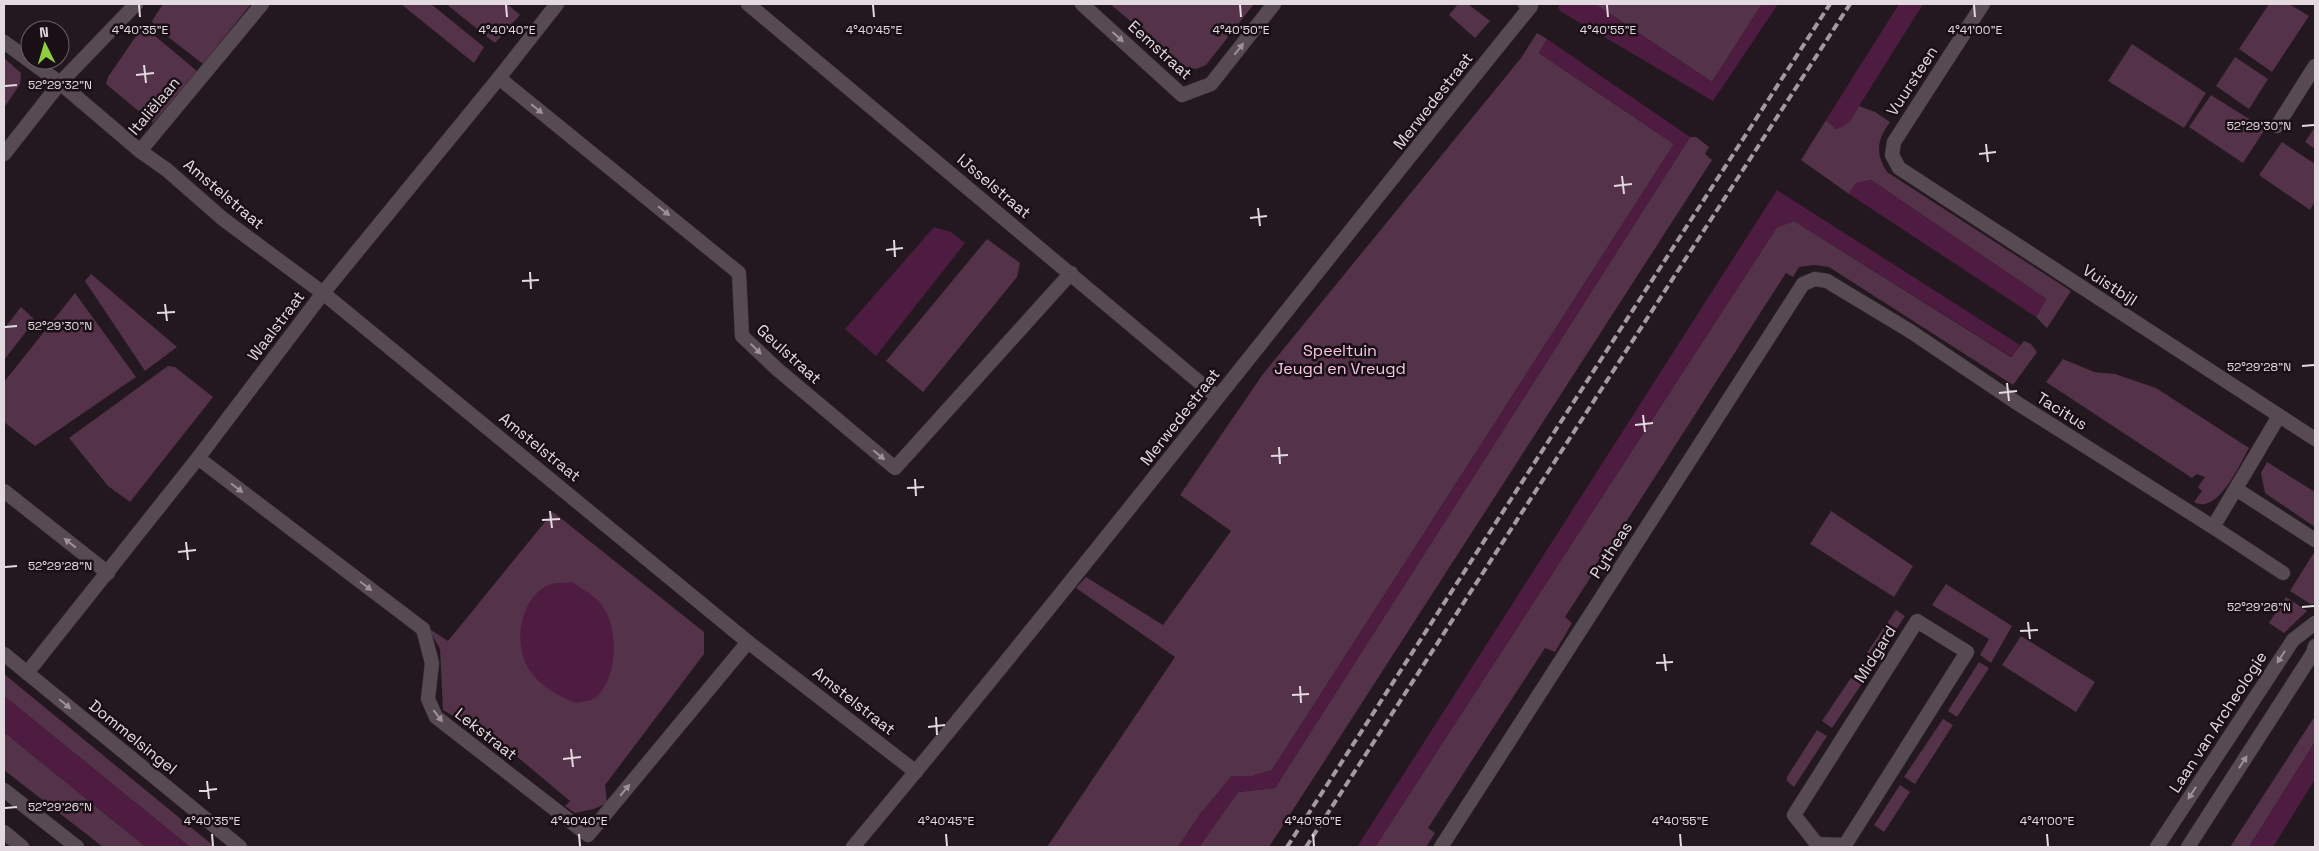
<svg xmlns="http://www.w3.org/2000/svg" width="2319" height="851" viewBox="0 0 2319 851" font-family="'Space Grotesk',sans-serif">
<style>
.green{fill:#543249}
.water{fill:#4e1c40}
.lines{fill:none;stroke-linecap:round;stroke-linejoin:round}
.minor-casing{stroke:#3b3338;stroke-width:15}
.secondary-casing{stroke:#3b3338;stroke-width:15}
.minor{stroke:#574a52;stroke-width:14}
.secondary{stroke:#574a52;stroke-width:14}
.rail{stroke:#a39aa0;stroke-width:4;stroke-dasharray:8 4;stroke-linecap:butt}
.oneway{fill:#9c9298}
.ticks{fill:none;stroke:#e2dadf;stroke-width:2}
.labels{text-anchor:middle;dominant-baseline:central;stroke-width:5;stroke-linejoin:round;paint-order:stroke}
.street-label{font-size:16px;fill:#e2dadf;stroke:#190f15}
.park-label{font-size:16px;fill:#f9c6e7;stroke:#190f15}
.ticks-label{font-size:12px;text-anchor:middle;fill:#e2dadf;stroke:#190f15;stroke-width:5;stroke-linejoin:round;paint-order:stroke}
</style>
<rect width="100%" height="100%" fill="#23181f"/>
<g class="green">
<polygon points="163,4 251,4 203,64 154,26 152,21"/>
<polygon points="401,4 431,4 484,47 474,63"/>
<polygon points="446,4 507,4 520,15 495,43"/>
<polygon points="1110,4 1254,4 1206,65 1196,69 1186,67"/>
<polygon points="1458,4 1468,4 1490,21 1475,38 1449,15"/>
<polygon points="1595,4 1762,4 1712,82"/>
<polygon points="2269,4 2289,4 2309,16 2272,72 2239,49"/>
<polygon points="143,26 197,71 153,123 106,84 108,77"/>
<polygon points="1537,33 1547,39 1539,53 1674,144 1272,770 1253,776 1232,776 1201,813 1178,847 1047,847 1175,657 1076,588 1086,577 1163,625 1231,531 1180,495 1263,374 1521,58"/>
<polygon points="2132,44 2206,93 2184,128 2108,81"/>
<polygon points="2235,57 2268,79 2249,109 2216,86"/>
<polygon points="4,58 21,73 20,84 4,108"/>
<polygon points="2211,95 2265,129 2243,163 2189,127"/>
<path d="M1859 106 1875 112 1890 122C1877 140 1875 153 1887 172L2071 291 2047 328 2036 317 2046 299 1871 180 1856 183 1849 194 1801 160 1826 120 1836 129 1849 122Z"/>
<polygon points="2315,127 2315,149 2305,142"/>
<polygon points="1690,137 1696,137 1709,147 1705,154 1712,160 1269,847 1199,847 1238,792 1275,788"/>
<polygon points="2282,142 2315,164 2315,201 2310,210 2259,175"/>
<polygon points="1794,221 2011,357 2024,341 2031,344 2037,352 2013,385 1829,267 1814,265 1799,267 1793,277 1786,273 1565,617 1572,623 1555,652 1545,648 1428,828 1435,833 1426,847 1375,847 1777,227"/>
<polygon points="987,239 1020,263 1017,277 923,392 886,361"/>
<polygon points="91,274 177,347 145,371 85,281"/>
<polygon points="75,293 136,377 35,446 4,422 4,382"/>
<polygon points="21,307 35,320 4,360 4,329"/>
<path d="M2063 359 2094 372 2115 374 2156 388 2249 448C2239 465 2218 515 2194 502L2202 491 2198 487 2205 477 2197 474 2192 478 2046 382Z"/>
<polygon points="168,366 175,367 213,397 130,502 108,486 69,438"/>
<polygon points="2267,462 2315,492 2315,527 2265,493 2261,473"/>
<polygon points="1831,511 1913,566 1894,597 1810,544"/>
<polygon points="553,512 704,632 704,654 605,785 607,803 594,809 575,813 565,806 570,801 472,719 458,719 443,710 440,649 428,628 448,641"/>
<polygon points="2313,554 2315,554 2315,602 2312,605 2290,591"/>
<polygon points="1946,584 2012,626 1991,663 1980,655 1989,639 1932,605"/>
<polygon points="2286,597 2307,611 2284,633 2269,623"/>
<polygon points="1896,610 1905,616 1875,661 1866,654"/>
<polygon points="2021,636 2095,682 2076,712 2002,665"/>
<polygon points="1979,662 1989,668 1957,717 1948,711"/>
<polygon points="1861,663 1871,670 1832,728 1822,721"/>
<polygon points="4,674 215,847 190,847 4,696"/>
<polygon points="2315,716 2315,742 2249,847 2230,847"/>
<polygon points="1943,719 1953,725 1915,784 1904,777"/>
<polygon points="1817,730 1827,736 1794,787 1787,781 1787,777"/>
<polygon points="4,732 146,847 103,847 4,770"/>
<polygon points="1900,785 1910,792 1884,832 1874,825"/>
</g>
<g class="water">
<polygon points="1561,4 1595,4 1712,82 1762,4 1778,4 1713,101 1560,11 1558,7"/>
<polygon points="1899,4 1923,4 1849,122 1842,127 1836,129 1826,120"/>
<polygon points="1547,39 1690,137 1275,788 1238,792 1199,847 1178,847 1201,813 1232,776 1253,776 1272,770 1674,144 1539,53"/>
<polygon points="1871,180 2046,299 2036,317 1849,194 1856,183"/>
<polygon points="1777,190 2020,345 2012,357 1794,221 1777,227 1375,847 1357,847"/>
<polygon points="934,227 951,232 965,243 876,356 845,329"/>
<path d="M573 582C581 589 594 595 601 604 619 626 619 679 595 698 590 701 581 702 576 703 561 697 545 689 534 676 512 652 517 602 546 586 553 582 565 583 573 582Z"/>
<polygon points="4,696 190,847 146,847 4,732"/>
<polygon points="2315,742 2315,779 2273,847 2249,847"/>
</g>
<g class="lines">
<defs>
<g id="minor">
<polyline points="748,4 1217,397"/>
<polyline points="1082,4 1182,95 1211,84 1274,4"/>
<polyline points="1983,4 1894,142 1892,155 1899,168 2315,439"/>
<polyline points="4,42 60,83 140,151 262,4"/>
<polyline points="499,78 739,273 742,336 777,369 895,468 1071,273"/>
<polyline points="2277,126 2315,66"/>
<polyline points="140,151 167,170 223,219 323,293 748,642 916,772"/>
<polyline points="4,154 60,83 136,4"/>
<polyline points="198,458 423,629 432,663 428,699 436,717 588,835 748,642"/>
<polyline points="2236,489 2315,540"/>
<polyline points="4,491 108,573"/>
<polyline points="2213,527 2283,573"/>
<polyline points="4,654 240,847"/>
<polyline points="27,673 198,458 323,293 499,78 557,4"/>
<polyline points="1817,844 1845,845 1967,652 1917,621 1794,815 1817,844 1822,847"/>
<path d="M853 847C1084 571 1304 286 1531 6L1525 4"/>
<polyline points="1441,847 1803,284 1815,279 1827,281 1910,331 2017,403 2213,527 2279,416"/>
<polyline points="2157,847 2293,640 2315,623"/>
<polyline points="2188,847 2313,653 2315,646"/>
</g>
<g id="secondary">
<polyline points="4,790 77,847"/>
<polyline points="4,832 22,847"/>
</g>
</defs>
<use href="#minor" class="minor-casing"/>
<use href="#secondary" class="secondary-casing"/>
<use href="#minor" class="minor"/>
<use href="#secondary" class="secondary"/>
<g class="rail">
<polyline points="1287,847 1830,4"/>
<polyline points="1306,847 1850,4"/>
</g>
</g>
<defs><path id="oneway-solid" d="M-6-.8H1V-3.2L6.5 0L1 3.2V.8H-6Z" transform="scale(1.25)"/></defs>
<g class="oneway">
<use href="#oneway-solid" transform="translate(1118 37) rotate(42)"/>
<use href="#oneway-solid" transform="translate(1239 49) rotate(-52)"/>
<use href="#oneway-solid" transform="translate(537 109) rotate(39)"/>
<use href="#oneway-solid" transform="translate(664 211) rotate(39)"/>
<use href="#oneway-solid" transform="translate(756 349) rotate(44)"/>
<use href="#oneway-solid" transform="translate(879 455) rotate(40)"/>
<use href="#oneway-solid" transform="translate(237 488) rotate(37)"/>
<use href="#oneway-solid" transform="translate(70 543) rotate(-142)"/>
<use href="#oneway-solid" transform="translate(366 586) rotate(37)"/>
<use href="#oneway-solid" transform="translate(2281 657) rotate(123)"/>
<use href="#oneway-solid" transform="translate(65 704) rotate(40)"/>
<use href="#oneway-solid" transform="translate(438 716) rotate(52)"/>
<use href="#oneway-solid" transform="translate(2243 762) rotate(-57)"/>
<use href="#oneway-solid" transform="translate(625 790) rotate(-50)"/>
<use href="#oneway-solid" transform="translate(2192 793) rotate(123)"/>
</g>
<path class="ticks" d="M139 5 140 17M506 5 507 17M873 5 874 17M1240 5 1241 17M1607 5 1608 17M1974 5 1975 17M144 65 146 83M136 75 154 73M5 86 17 85M2302 126 2314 125M1986 144 1988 162M1979 154 1996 152M1622 176 1624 194M1614 186 1632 184M1258 208 1260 226M1250 218 1267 216M894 240 895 257M886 250 903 248M530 272 531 289M522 281 539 280M165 304 167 321M157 313 175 312M5 327 17 326M2302 366 2314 365M2007 383 2009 401M1999 393 2017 391M1643 415 1645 432M1635 425 1653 423M1279 447 1280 464M1271 456 1288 455M915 479 916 496M907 488 924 487M550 511 552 528M542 520 560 519M186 542 188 560M178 552 196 550M5 567 17 566M2302 607 2314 606M2028 622 2030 639M2020 631 2038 630M1664 654 1666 671M1656 663 1673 662M1300 686 1301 703M1292 695 1309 694M936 717 937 735M928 727 945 725M571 749 573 767M563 759 581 757M207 781 209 799M199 791 217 789M5 808 17 807M212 834 213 846M579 834 580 846M946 834 947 846M1313 834 1314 846M1680 834 1681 846M2047 834 2048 846"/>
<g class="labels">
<g class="street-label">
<text transform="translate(1160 50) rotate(42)">Eemstraat</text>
<text transform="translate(1912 81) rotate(-57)">Vuursteen</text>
<text transform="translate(1433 101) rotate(-52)">Merwedestraat</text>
<text transform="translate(154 106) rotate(-50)">Italiëlaan</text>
<text transform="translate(994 186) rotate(40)">IJsselstraat</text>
<text transform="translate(224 194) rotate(40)">Amstelstraat</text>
<text transform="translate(2110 285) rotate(33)">Vuistbijl</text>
<text transform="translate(276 326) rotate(-53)">Waalstraat</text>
<text transform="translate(789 354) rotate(42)">Geulstraat</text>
<text transform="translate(2062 411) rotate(32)">Tacitus</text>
<text transform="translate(1180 417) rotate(-52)">Merwedestraat</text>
<text transform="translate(540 447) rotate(39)">Amstelstraat</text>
<text transform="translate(1611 550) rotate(-57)">Pytheas</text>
<text transform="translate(1875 654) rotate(-58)">Midgard</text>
<text transform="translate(854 701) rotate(38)">Amstelstraat</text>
<text transform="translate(2218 722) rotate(-57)">Laan van Archeologie</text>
<text transform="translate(486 734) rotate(38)">Lekstraat</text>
<text transform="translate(133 737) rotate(39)">Dommelsingel</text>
</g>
<g class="park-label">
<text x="1340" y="350">Speeltuin<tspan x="1340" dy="18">Jeugd en Vreugd</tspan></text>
</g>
</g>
<g class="ticks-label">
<text x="140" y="34">4°40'35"E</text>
<text x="507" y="34">4°40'40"E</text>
<text x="874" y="34">4°40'45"E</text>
<text x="1241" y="34">4°40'50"E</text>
<text x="1608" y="34">4°40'55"E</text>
<text x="1975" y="34">4°41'00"E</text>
<text x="60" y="89">52°29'32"N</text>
<text x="2259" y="130">52°29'30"N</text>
<text x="60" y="330">52°29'30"N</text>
<text x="2259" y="371">52°29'28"N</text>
<text x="60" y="570">52°29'28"N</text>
<text x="2259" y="611">52°29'26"N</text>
<text x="60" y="811">52°29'26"N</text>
<text x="212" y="825">4°40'35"E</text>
<text x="579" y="825">4°40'40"E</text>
<text x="946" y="825">4°40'45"E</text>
<text x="1313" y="825">4°40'50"E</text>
<text x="1680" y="825">4°40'55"E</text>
<text x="2047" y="825">4°41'00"E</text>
</g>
<rect width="2319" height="851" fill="none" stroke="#e2dadf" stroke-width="10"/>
<g transform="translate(45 45) rotate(355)"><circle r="24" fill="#190f15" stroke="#696066"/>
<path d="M0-4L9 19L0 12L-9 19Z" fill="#90cd41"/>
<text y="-8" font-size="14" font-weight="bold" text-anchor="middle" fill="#e2dadf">N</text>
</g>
</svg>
